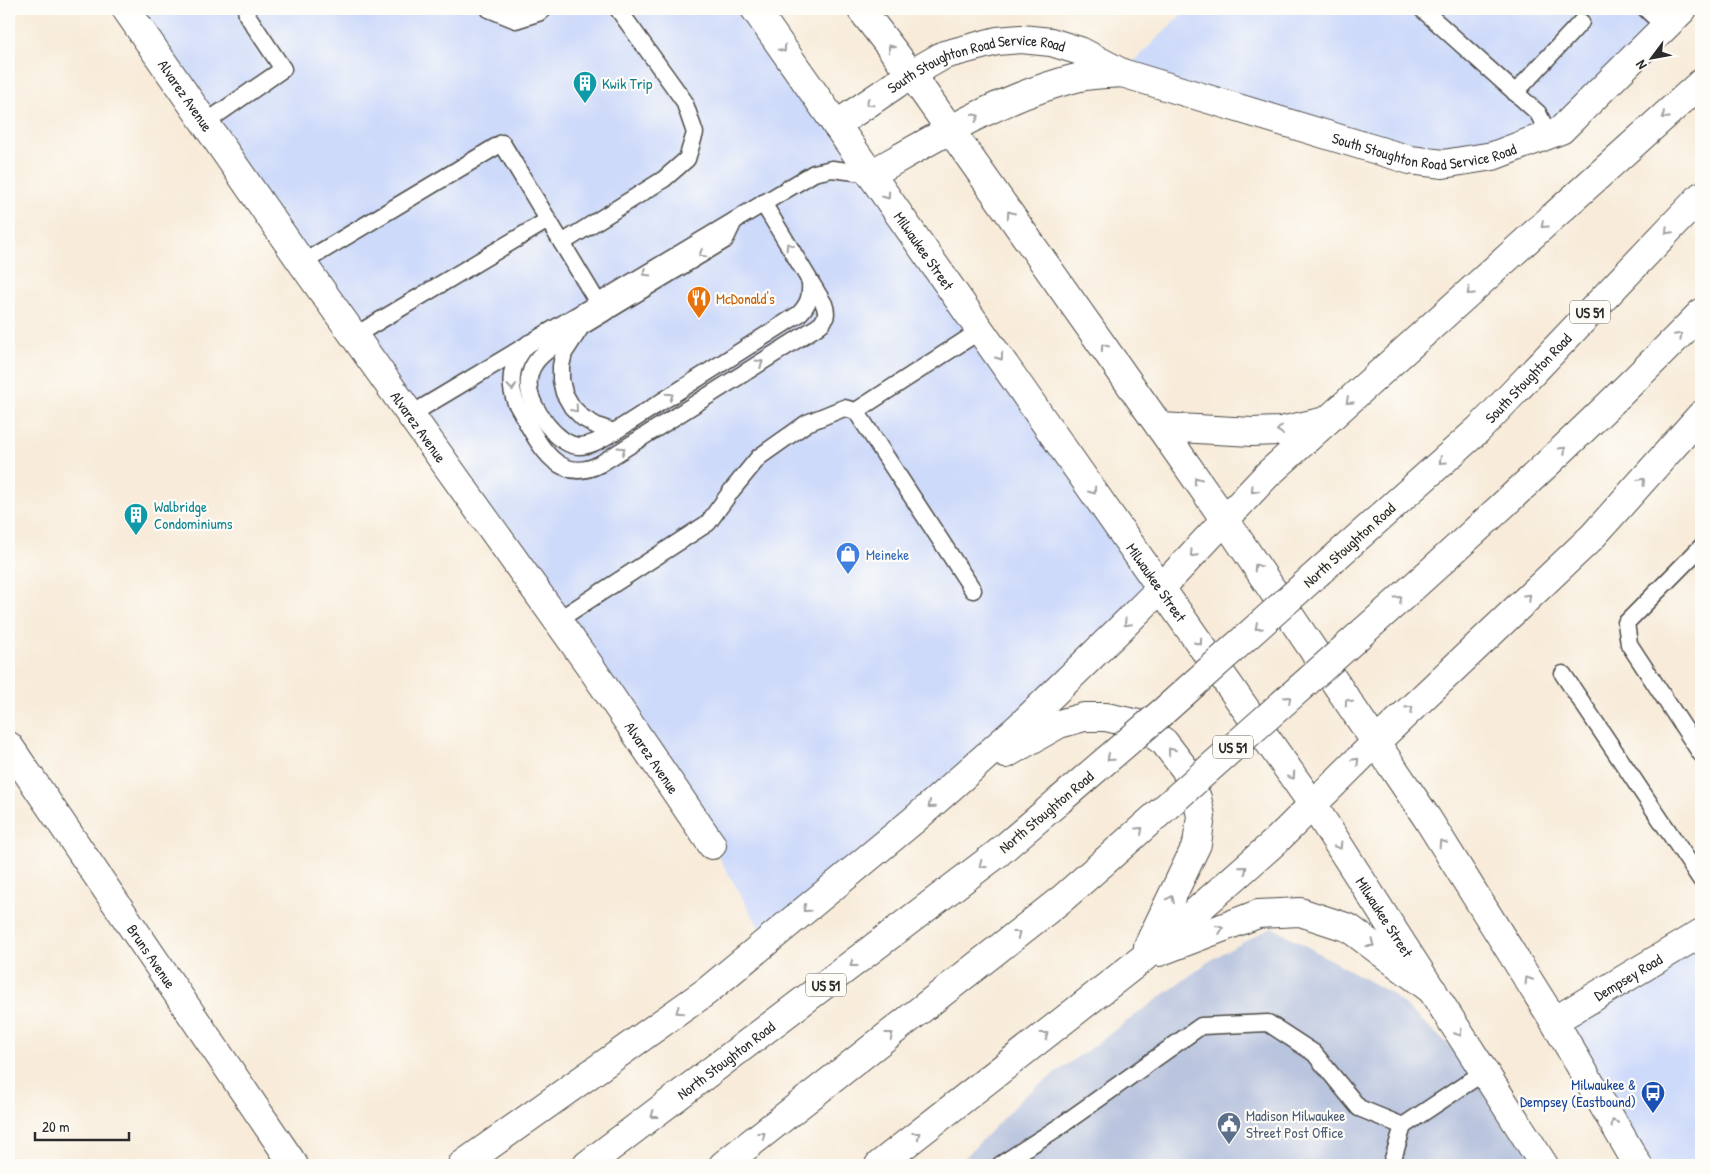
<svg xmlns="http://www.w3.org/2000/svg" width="1710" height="1174" viewBox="0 0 1710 1174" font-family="'Patrick Hand',sans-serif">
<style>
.built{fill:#cedafa}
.industrial{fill:#b9c4de}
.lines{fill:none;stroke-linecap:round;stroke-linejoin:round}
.service-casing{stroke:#4a4845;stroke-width:19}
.minor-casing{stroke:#4a4845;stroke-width:30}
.tertiary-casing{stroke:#4a4845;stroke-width:30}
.primary-casing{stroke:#4a4845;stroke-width:30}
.service{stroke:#fff;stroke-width:16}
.minor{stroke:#fff;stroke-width:28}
.tertiary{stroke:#fff;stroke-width:28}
.primary{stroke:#fff;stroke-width:28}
.primary-bridge-casing{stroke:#4a4845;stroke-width:30;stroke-linecap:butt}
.primary-bridge{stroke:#fff;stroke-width:28}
.oneway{stroke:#a0a0a0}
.labels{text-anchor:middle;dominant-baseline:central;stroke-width:4.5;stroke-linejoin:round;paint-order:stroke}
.shield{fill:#fdfcf7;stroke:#6a6a68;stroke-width:1}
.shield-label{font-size:14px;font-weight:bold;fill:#2b2b2b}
.street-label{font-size:15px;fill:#2b2b2b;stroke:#fdfcf7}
.culture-label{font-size:15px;fill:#0d838f;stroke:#fdfcf7;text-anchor:start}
.food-label{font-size:15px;fill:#c56008;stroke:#fdfcf7;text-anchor:start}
.shop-label{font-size:15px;fill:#366cbe;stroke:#fdfcf7;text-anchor:start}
.transit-label{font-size:15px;fill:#164399;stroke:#fdfcf7;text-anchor:end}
.service-label{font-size:15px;fill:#4e5e75;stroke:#fdfcf7;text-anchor:start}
</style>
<rect width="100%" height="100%" fill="#fdfcf7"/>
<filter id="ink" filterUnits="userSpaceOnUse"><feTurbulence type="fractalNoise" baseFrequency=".02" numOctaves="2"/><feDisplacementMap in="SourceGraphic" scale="10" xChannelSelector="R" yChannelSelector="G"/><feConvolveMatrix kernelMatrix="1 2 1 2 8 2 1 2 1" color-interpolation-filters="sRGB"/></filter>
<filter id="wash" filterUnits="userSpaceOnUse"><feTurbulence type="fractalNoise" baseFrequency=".0096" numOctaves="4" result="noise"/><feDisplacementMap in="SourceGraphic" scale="20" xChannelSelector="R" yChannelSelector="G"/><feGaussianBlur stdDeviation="1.12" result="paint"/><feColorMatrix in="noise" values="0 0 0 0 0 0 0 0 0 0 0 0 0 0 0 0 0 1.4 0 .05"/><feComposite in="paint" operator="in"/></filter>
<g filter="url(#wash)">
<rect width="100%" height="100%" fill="#f8ebd9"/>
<g class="built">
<polygon points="126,9 755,9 1161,588 767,941 712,845"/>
<polygon points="1187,9 1683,9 1561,130 1443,164 1122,73"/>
<polygon points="1701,935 1701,1165 1639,1165 1554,1021"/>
</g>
<polygon class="industrial" points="1272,927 1392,994 1492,1084 1544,1165 958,1165 1023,1097 1214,958"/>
</g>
<g filter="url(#ink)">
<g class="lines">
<defs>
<g id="service">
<polyline points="489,9 516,20 538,13 544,9"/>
<polyline points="1422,9 1538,113 1549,135"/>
<polyline points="1646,9 1665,27"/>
<polyline points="1515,93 1581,22"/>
<polyline points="205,123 283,69 247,15 246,9"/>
<polyline points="562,243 664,179 687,159 695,133 684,101 618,9"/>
<polyline points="302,263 502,143 598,303"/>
<path d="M581 327C568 337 544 349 535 363 530 370 528 380 529 388 530 407 558 446 579 446 592 446 603 438 614 432L799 314C809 304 811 296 810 282"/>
<polyline points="354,336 548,220"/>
<path d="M529 343C512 360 507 380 516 403 535 435 554 488 600 464L817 327C826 321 828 314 824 304L763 203"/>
<polyline points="856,411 973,590"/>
<polyline points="410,415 814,173 832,169 871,174"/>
<polyline points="614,432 597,426 583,418 572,407 564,393 561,380 561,366 564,353 581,327 725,240 734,221"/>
<polyline points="1701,547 1626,623 1629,644 1701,754"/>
<polyline points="558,620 708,523 732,490 759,457 807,423 844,408 856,411 981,330"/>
<polyline points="1563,674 1701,880"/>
<polyline points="1000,1165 1059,1127 1201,1026 1268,1023 1314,1053 1359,1108 1403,1126 1484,1072"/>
<polyline points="1394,1165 1392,1162 1403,1126"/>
</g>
<g id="minor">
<path id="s1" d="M126 9 302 263 590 666 712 845"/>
<path id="s2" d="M9 746 294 1165"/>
</g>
<g id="tertiary">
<path id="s3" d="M755 9 1313 805 1544 1165"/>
<polyline points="861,9 911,74 1160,427 1225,520 1427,818 1554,1021 1638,1165"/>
<path id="s4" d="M836 125 911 74 944 55 997 41 1021 39 1051 42 1080 51 1122 73 1410 160 1443 164 1493 156 1561 130 1683 9"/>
<path d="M871 174C938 136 1005 95 1080 77 1094 74 1109 74 1122 73"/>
<path id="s5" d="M1554 1021 1701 933"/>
</g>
<g id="primary">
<polyline points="1160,427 1252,432 1281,431 1326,421"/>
<path id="s6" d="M1320 571 1479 429 1701 196"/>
<path d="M1363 632C1479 529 1593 424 1701 313"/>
<polyline points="1006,754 1059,724 1084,717 1106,717 1138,724 1164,742 1185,769 1197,798 1201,816 1197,844 1148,946"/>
<polyline points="1159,952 1258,914 1300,912 1349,928 1433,991"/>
<polyline points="462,1165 707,991 914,820 1020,726 1123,626 1161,588 1267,475 1701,83"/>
<path id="s7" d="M587 1165 997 854 1060 800"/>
<polyline points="723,1165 1063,898 1104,862"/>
<polyline points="879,1165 1142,959 1276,841 1375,743 1592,537 1701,415"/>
</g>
</defs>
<use href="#service" class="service-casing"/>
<use href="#minor" class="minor-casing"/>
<use href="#tertiary" class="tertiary-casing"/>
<use href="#primary" class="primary-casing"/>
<use href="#service" class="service"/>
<use href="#minor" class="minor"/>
<use href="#tertiary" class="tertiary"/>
<use href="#primary" class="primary"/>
<defs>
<g id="primary-bridge">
<polyline points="1060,800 1166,709 1320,571"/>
<polyline points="1104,862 1363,632"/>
</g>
</defs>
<use href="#primary-bridge" class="primary-bridge-casing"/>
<use href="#primary-bridge" class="primary-bridge"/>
</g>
<defs><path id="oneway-chevron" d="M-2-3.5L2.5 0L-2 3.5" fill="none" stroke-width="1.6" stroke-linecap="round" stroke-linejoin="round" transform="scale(1.25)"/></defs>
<g class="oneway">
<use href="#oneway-chevron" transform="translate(891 48) rotate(-128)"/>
<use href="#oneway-chevron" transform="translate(783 49) rotate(55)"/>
<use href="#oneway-chevron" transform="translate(869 103) rotate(145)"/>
<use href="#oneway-chevron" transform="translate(1665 116) rotate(138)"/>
<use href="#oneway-chevron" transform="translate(976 117) rotate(-25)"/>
<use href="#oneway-chevron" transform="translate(887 196) rotate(55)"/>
<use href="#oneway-chevron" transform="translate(1010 214) rotate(-125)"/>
<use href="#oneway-chevron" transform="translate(1544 225) rotate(138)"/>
<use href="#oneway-chevron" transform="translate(1668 231) rotate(134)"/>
<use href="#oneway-chevron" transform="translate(789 246) rotate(-121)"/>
<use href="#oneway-chevron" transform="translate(702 254) rotate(149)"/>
<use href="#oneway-chevron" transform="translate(646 273) rotate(149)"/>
<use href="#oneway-chevron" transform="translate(1470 292) rotate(138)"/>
<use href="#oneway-chevron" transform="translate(1679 336) rotate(-46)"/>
<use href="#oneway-chevron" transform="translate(1104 347) rotate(-125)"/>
<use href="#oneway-chevron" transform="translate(1000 357) rotate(55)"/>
<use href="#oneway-chevron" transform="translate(760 363) rotate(-32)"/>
<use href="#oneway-chevron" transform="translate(512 387) rotate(84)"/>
<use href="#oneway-chevron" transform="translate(670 396) rotate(-33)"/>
<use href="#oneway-chevron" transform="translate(1349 401) rotate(138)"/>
<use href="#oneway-chevron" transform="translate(575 409) rotate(49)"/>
<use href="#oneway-chevron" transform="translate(1280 430) rotate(173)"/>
<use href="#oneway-chevron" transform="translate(622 450) rotate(-32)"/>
<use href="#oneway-chevron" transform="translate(1563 450) rotate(-44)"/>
<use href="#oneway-chevron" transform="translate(1442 461) rotate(138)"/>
<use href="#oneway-chevron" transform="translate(1197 480) rotate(-125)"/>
<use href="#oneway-chevron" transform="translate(1642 481) rotate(-48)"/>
<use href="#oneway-chevron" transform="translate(1254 490) rotate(133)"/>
<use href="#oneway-chevron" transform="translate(1093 491) rotate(55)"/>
<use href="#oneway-chevron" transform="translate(1193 554) rotate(133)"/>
<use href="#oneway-chevron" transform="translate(1257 567) rotate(-124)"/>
<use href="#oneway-chevron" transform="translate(1528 597) rotate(-44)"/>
<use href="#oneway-chevron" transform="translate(1399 599) rotate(-42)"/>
<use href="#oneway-chevron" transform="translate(1127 623) rotate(135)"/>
<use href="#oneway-chevron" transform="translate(1258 627) rotate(138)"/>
<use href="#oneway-chevron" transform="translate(1199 642) rotate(55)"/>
<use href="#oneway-chevron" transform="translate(1288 699) rotate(-42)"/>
<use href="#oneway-chevron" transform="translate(1348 702) rotate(-124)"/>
<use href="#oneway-chevron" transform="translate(1410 709) rotate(-43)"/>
<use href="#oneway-chevron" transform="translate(1171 751) rotate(-129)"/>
<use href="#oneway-chevron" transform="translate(1110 758) rotate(139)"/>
<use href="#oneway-chevron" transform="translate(1356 761) rotate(-45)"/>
<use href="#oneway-chevron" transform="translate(1292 776) rotate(55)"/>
<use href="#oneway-chevron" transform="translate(931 805) rotate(139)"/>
<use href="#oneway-chevron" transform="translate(1140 830) rotate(-42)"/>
<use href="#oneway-chevron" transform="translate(1442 843) rotate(-122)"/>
<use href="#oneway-chevron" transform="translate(1339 846) rotate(58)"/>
<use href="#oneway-chevron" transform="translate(982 865) rotate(143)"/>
<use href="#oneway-chevron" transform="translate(1244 869) rotate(-41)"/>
<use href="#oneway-chevron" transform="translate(1171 899) rotate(-64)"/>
<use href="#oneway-chevron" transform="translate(806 909) rotate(140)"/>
<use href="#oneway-chevron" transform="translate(1220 929) rotate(-21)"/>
<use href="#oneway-chevron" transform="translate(1017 934) rotate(-38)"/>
<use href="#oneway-chevron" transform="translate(1371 944) rotate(37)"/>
<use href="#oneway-chevron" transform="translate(853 964) rotate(143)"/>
<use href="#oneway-chevron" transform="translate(1528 980) rotate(-122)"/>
<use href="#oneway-chevron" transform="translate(679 1011) rotate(145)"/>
<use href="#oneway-chevron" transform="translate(1459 1033) rotate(58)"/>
<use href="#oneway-chevron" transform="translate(890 1035) rotate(-38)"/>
<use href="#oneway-chevron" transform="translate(1045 1035) rotate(-38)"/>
<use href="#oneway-chevron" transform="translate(654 1115) rotate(143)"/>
<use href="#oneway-chevron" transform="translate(1614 1123) rotate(-120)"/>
<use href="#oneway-chevron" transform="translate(762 1135) rotate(-38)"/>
<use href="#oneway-chevron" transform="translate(917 1135) rotate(-38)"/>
</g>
</g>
<defs>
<symbol id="building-pin" viewBox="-11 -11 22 30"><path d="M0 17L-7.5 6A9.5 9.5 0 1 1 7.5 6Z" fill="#0f9aa8" stroke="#fdfcf7"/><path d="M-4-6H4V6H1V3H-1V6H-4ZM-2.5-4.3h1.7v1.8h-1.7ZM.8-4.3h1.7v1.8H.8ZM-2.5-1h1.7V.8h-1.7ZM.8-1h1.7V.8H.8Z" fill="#fff"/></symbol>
<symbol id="restaurant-pin" viewBox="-11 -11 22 30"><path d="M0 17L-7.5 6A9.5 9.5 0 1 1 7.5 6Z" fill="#e8710a" stroke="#fdfcf7"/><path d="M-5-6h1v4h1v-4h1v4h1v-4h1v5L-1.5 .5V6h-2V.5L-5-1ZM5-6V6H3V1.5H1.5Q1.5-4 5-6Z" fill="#fff"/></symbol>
<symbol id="shop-pin" viewBox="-11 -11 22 30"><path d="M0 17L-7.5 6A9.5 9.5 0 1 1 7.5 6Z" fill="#3f7fe0" stroke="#fdfcf7"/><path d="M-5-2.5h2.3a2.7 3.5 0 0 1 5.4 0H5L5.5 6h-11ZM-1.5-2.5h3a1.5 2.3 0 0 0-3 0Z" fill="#fff"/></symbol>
<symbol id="bus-pin" viewBox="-11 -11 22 30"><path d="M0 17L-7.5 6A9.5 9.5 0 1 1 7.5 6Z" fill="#1a4fb4" stroke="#fdfcf7"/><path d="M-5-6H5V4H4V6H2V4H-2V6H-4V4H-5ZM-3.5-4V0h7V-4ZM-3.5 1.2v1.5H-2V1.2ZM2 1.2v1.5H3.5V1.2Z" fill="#fff"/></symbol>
<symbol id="civic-pin" viewBox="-11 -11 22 30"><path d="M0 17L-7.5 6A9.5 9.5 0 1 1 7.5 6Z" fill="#5c6f8a" stroke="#fdfcf7"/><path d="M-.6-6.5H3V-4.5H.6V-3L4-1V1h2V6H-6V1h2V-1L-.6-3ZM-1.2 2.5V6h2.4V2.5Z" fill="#fff"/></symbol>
</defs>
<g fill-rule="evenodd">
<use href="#building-pin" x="571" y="69" width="28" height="38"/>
<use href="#restaurant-pin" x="685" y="284" width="28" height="38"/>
<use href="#building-pin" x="122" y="501" width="28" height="38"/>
<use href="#shop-pin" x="834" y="540" width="28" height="38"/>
<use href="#bus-pin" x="1639" y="1079" width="28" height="38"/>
<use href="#civic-pin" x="1215" y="1110" width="28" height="38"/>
</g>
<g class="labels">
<g class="shield">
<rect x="1570" y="300.5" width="40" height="23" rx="4"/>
<rect x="1213" y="735.5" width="40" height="23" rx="4"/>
<rect x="806" y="973.5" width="40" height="23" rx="4"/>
</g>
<g class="shield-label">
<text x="1590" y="312">US 51</text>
<text x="1233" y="747">US 51</text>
<text x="826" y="985">US 51</text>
</g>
<g class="street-label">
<text stroke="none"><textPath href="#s4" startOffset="158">South Stoughton Road Service Road</textPath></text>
<text stroke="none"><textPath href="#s1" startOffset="105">Alvarez Avenue</textPath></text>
<text stroke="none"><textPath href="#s4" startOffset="630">South Stoughton Road Service Road</textPath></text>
<text stroke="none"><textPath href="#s3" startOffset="295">Milwaukee Street</textPath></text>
<text stroke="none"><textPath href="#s6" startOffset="284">South Stoughton Road</textPath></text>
<text stroke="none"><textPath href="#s1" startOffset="510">Alvarez Avenue</textPath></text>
<text transform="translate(1349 545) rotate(-42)">North Stoughton Road</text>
<text stroke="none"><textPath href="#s3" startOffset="700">Milwaukee Street</textPath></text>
<text stroke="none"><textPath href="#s1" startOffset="915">Alvarez Avenue</textPath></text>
<text transform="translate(1046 812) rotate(-40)">North Stoughton Road</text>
<text stroke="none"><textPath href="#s3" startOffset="1105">Milwaukee Street</textPath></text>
<text stroke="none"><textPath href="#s2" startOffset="254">Bruns Avenue</textPath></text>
<text stroke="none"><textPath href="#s5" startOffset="86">Dempsey Road</textPath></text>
<text stroke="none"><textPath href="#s7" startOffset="174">North Stoughton Road</textPath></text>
</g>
<g class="culture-label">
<text x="602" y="83">Kwik Trip</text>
<text x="154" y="506">Walbridge<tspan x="154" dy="17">Condominiums</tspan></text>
</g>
<g class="food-label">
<text x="716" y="298">McDonald's</text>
</g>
<g class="shop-label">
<text x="866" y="554">Meineke</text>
</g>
<g class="transit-label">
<text x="1636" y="1084">Milwaukee &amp;<tspan x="1636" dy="17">Dempsey (Eastbound)</tspan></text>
</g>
<g class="service-label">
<text x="1246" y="1115">Madison Milwaukee<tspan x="1246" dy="17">Street Post Office</tspan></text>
</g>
</g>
<rect width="1710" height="1174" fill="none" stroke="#fdfcf7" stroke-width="30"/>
<g transform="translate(1652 58) rotate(238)" stroke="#fdfcf7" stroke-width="4" paint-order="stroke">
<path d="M0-4L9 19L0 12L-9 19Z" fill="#2b2b2b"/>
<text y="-8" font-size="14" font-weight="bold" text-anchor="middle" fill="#2b2b2b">N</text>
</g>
<path d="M35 1132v8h94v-8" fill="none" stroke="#2b2b2b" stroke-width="2.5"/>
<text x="42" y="1132" font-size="15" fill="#2b2b2b" stroke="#fdfcf7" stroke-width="4" paint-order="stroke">20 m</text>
</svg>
